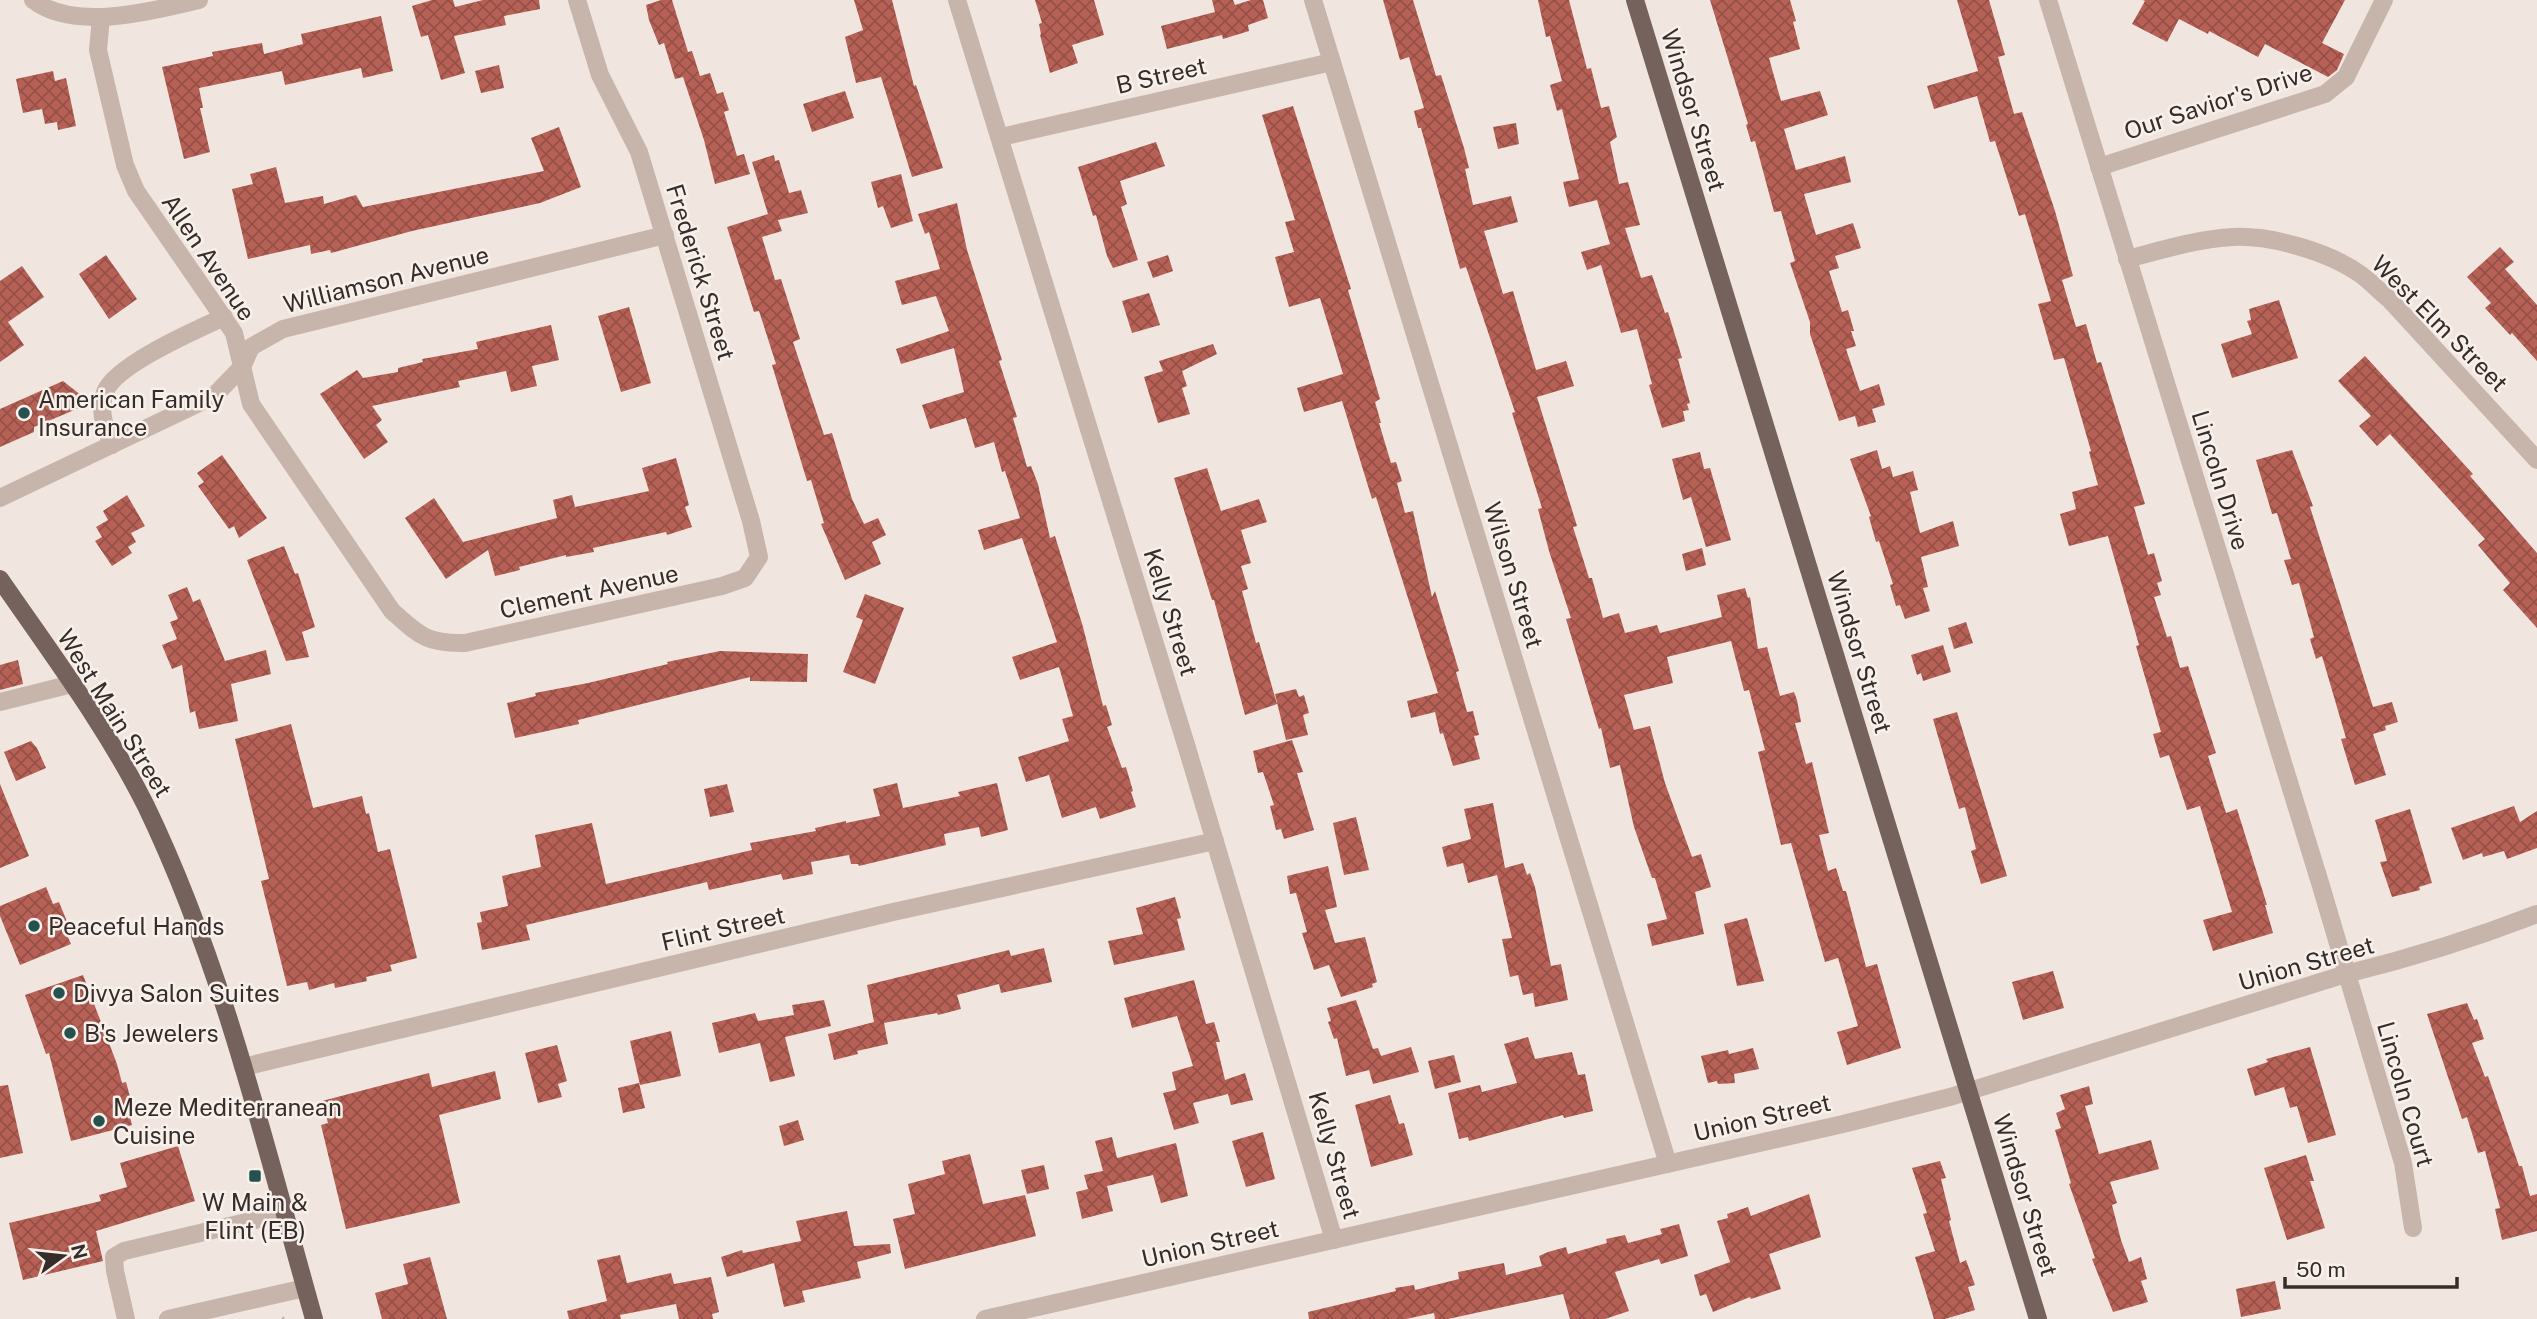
<svg xmlns="http://www.w3.org/2000/svg" width="2537" height="1319" viewBox="0 0 2537 1319" font-family="'Public Sans',sans-serif">
<style>
.building{fill:url(#building-cross-hatch)}
.lines{fill:none;stroke-linecap:round;stroke-linejoin:round}
.path{stroke:#b29f97;stroke-width:4.5;stroke-dasharray:3.5 3.5;stroke-linecap:butt}
.minor{stroke:#c7b5ac;stroke-width:18}
.major{stroke:#76625d;stroke-width:18}
.poi-dot{fill:#25524f;stroke:#f8f0eb;stroke-width:2.5}
.labels{text-anchor:middle;dominant-baseline:central;stroke-width:5;stroke-linejoin:round;paint-order:stroke}
.street-label{font-size:24px;fill:#362c2a;stroke:#f8f0eb}
.poi-label{font-size:24px;fill:#362c2a;stroke:#f8f0eb;text-anchor:start}
</style>
<defs>
<pattern id="building-cross-hatch" width="8" height="8" patternUnits="userSpaceOnUse" patternTransform="scale(1.75)"><rect width="8" height="8" fill="#b76156"/><path d="M0 0l8 8M0 8l8-8" fill="none" stroke="#965047"/></pattern>
</defs>
<rect width="100%" height="100%" fill="#f0e6df"/>
<g class="building">
<polygon points="432,0 453,0 455,7 483,0 539,0 540,9 504,16 506,25 454,36 465,73 441,80 428,35 421,37 412,6"/>
<polygon points="661,0 672,0 688,52 692,51 700,76 710,73 717,94 723,92 729,110 724,112 737,156 744,154 750,174 715,184 704,140 683,77 675,79 664,43 659,45 649,20 646,5"/>
<polygon points="854,0 892,0 914,86 916,85 943,168 912,177 881,77 856,83 845,37 863,30"/>
<polygon points="1035,0 1094,0 1104,35 1072,45 1078,63 1050,73 1040,35 1041,34 1039,24 1042,23"/>
<polygon points="1212,0 1233,0 1235,5 1251,0 1263,0 1268,18 1248,25 1249,31 1223,39 1222,35 1167,49 1161,26 1215,12"/>
<polygon points="1383,0 1413,0 1436,76 1441,75 1464,148 1469,168 1465,169 1473,205 1511,196 1518,222 1484,231 1503,294 1513,291 1536,370 1566,361 1574,386 1537,397 1577,526 1573,527 1589,578 1592,578 1603,618 1619,613 1625,633 1657,625 1660,633 1722,617 1717,595 1745,588 1748,598 1750,597 1758,649 1767,647 1780,696 1794,692 1797,700 1801,722 1795,723 1806,764 1812,762 1829,833 1819,835 1828,871 1836,868 1843,891 1846,891 1866,967 1877,964 1901,1048 1847,1065 1837,1032 1858,1026 1838,958 1825,962 1791,843 1781,845 1758,752 1765,750 1749,690 1744,691 1731,641 1667,657 1673,683 1624,695 1634,730 1650,726 1665,783 1692,857 1701,854 1711,887 1695,892 1704,934 1652,946 1647,924 1667,919 1655,878 1652,878 1634,827 1620,765 1610,768 1601,728 1599,729 1566,619 1571,618 1549,551 1538,509 1542,508 1512,413 1515,412 1466,267 1460,269 1421,128 1418,128 1414,111 1424,108 1409,57 1400,60"/>
<polygon points="1538,0 1569,0 1587,69 1591,68 1601,108 1609,106 1617,137 1610,142 1619,184 1628,182 1640,225 1625,228 1641,278 1652,275 1665,313 1668,312 1682,358 1678,359 1690,403 1687,404 1689,410 1683,411 1685,421 1662,428 1649,385 1652,384 1637,329 1621,333 1601,265 1587,270 1581,252 1610,244 1597,200 1569,207 1563,182 1579,179 1562,109 1557,111 1550,85 1562,81 1550,36 1546,37"/>
<polygon points="1710,0 1790,0 1796,21 1793,22 1800,49 1769,58 1781,101 1820,91 1828,115 1784,129 1796,170 1845,156 1851,182 1804,194 1816,235 1853,223 1861,248 1835,256 1839,268 1829,271 1842,312 1848,310 1854,331 1851,331 1856,346 1846,349 1860,391 1879,384 1885,405 1872,409 1876,422 1858,427 1855,416 1839,421 1810,334 1810,322 1790,263 1795,261 1781,211 1774,212 1755,141 1751,142 1746,125 1748,124"/>
<polygon points="1957,0 1989,0 2005,55 1998,57 2014,114 2022,112 2055,211 2073,276 2062,280 2076,327 2086,324 2097,363 2101,362 2145,504 2134,507 2148,555 2154,553 2162,581 2157,583 2161,595 2154,597 2167,637 2171,636 2180,668 2188,666 2216,753 2208,756 2226,813 2237,809 2267,905 2265,905 2273,933 2213,951 2203,920 2232,912 2200,806 2187,810 2169,755 2160,758 2153,734 2161,732 2136,646 2139,645 2108,536 2069,546 2060,514 2076,509 2072,492 2098,485 2089,452 2091,451 2064,358 2054,360 2038,304 2051,301 2025,214 2019,216 1995,141 1990,142 1977,96 1934,109 1927,86 1978,71"/>
<polygon points="2143,0 2345,0 2322,43 2344,54 2337,70 2328,77 2265,44 2258,57 2209,31 2208,34 2179,19 2167,42 2132,24 2145,1"/>
<polygon points="381,16 393,71 363,78 361,68 285,85 282,71 199,88 203,108 200,108 210,152 184,159 162,67 213,56 212,52 262,43 264,54 303,44 301,34"/>
<polygon points="499,65 504,88 481,93 475,71"/>
<polygon points="53,71 55,81 66,78 76,126 58,130 57,122 45,124 42,109 23,113 16,79"/>
<polygon points="845,91 854,118 812,132 803,104"/>
<polygon points="1293,106 1351,289 1348,290 1380,399 1375,402 1381,423 1379,423 1391,463 1396,462 1402,481 1397,483 1405,513 1413,511 1432,597 1435,591 1459,671 1456,672 1467,712 1473,711 1479,735 1474,736 1480,759 1453,766 1443,733 1440,734 1435,712 1411,718 1407,701 1438,693 1376,497 1372,499 1342,401 1304,412 1297,388 1343,374 1320,298 1289,307 1275,257 1294,252 1285,222 1295,220 1262,115"/>
<polygon points="1516,123 1519,144 1498,149 1493,127"/>
<polygon points="559,127 581,187 540,203 412,231 331,253 330,250 311,254 310,245 248,259 232,189 253,184 250,174 276,167 285,203 323,196 324,204 356,195 363,207 544,171 531,138"/>
<polygon points="1156,142 1165,166 1120,181 1127,204 1121,207 1138,260 1113,268 1107,256 1096,215 1093,216 1078,167"/>
<polygon points="774,155 775,161 779,160 789,193 801,190 808,213 778,220 782,231 762,237 775,280 781,279 800,339 793,342 824,435 832,433 852,499 864,524 878,518 886,535 872,542 881,564 845,580 821,524 824,523 811,480 807,481 772,365 776,364 759,311 754,312 727,227 768,214 752,162"/>
<polygon points="901,174 913,221 891,228 883,206 878,208 871,182"/>
<polygon points="957,203 967,250 1002,360 999,361 1017,417 1013,418 1027,467 1031,466 1038,484 1050,538 1055,536 1083,627 1103,706 1106,705 1112,725 1107,727 1122,768 1126,767 1133,791 1131,792 1136,807 1100,819 1096,807 1062,818 1049,775 1026,782 1018,757 1069,741 1062,719 1073,716 1059,667 1020,680 1012,657 1057,642 1022,538 984,550 978,530 1020,518 1005,471 1002,472 994,442 975,448 966,418 930,429 922,405 964,392 954,348 901,364 896,349 949,331 936,296 902,305 895,281 940,269 929,232 925,234 918,214"/>
<polygon points="2500,247 2514,262 2505,269 2537,305 2537,361 2512,333 2510,335 2485,308 2491,303 2467,277"/>
<polygon points="106,255 137,299 109,319 79,274"/>
<polygon points="1168,255 1173,271 1153,278 1147,262"/>
<polygon points="22,266 44,297 8,322 24,345 0,362 0,281"/>
<polygon points="1149,293 1160,325 1132,333 1122,301"/>
<polygon points="2279,300 2298,358 2232,378 2221,344 2252,334 2247,321 2251,320 2249,309"/>
<polygon points="629,307 651,383 621,392 598,316"/>
<polygon points="551,325 559,360 532,366 537,386 511,392 506,371 458,381 460,387 372,406 382,420 376,425 388,442 364,459 320,394 357,370 363,378 398,372 398,368 423,362 422,359 478,349 476,342"/>
<polygon points="1213,344 1217,354 1182,371 1187,386 1182,388 1190,414 1158,423 1144,377 1163,371 1159,361"/>
<polygon points="2365,356 2473,474 2470,476 2537,553 2537,628 2503,590 2510,583 2478,545 2485,539 2390,434 2377,446 2359,426 2371,416 2338,381"/>
<polygon points="63,381 91,403 34,427 34,432 0,447 0,409"/>
<polygon points="1877,450 1882,469 1890,466 1893,477 1913,471 1918,490 1910,492 1920,533 1953,521 1959,546 1921,557 1928,587 1923,588 1930,611 1905,619 1900,605 1896,606 1890,585 1893,584 1879,541 1876,542 1869,517 1871,516 1850,459"/>
<polygon points="2292,450 2313,506 2310,507 2373,707 2392,702 2398,722 2385,726 2386,730 2373,734 2386,775 2355,785 2341,739 2346,738 2322,656 2316,659 2310,639 2314,637 2299,583 2292,585 2284,560 2291,559 2277,513 2272,514 2256,460"/>
<polygon points="1700,452 1704,469 1710,468 1731,540 1706,547 1691,497 1683,500 1672,459"/>
<polygon points="222,455 267,518 239,538 234,526 229,529 198,486 204,482 197,473"/>
<polygon points="676,458 689,505 685,507 692,527 667,535 666,532 593,548 594,552 566,557 566,555 519,567 520,570 495,576 488,550 446,579 405,518 434,498 463,542 557,518 553,500 572,495 575,507 649,491 642,468"/>
<polygon points="1207,468 1221,511 1259,499 1267,522 1241,530 1251,563 1241,566 1248,589 1242,591 1256,643 1259,642 1277,704 1245,715 1214,600 1212,600 1174,478"/>
<polygon points="127,495 145,526 131,533 136,542 128,547 132,553 112,566 95,541 102,537 96,527 108,520 103,511"/>
<polygon points="284,546 295,574 298,573 315,627 302,632 309,657 286,661 247,560"/>
<polygon points="1702,548 1706,565 1686,571 1682,554"/>
<polygon points="187,587 193,602 200,599 225,661 266,650 271,674 231,684 238,721 199,729 195,711 190,713 182,665 172,669 162,645 177,639 170,622 178,619 168,595"/>
<polygon points="865,594 904,608 875,684 843,672 863,620 856,617"/>
<polygon points="1966,622 1973,643 1954,649 1948,628"/>
<polygon points="1943,645 1951,672 1923,681 1921,673 1917,675 1911,655"/>
<polygon points="720,651 808,654 807,682 750,681 750,677 578,720 579,724 515,738 507,703 536,696 535,693 588,683 668,664 667,662"/>
<polygon points="18,660 23,684 0,690 0,665"/>
<polygon points="1296,689 1299,697 1304,695 1309,713 1303,715 1308,735 1286,740 1275,694"/>
<polygon points="1957,712 2007,876 1981,884 1971,851 1976,849 1965,807 1959,809 1933,719"/>
<polygon points="291,724 313,808 362,796 366,814 369,813 378,852 390,849 417,958 390,965 392,971 366,977 367,981 335,988 334,983 309,990 307,982 287,986 261,881 269,879 235,739"/>
<polygon points="1292,740 1303,772 1297,773 1314,830 1284,839 1281,829 1276,830 1270,806 1274,805 1263,772 1258,773 1253,751"/>
<polygon points="31,741 37,748 46,768 16,781 4,752"/>
<polygon points="897,783 903,808 960,796 958,792 997,783 1008,830 981,837 979,827 944,834 946,845 859,866 858,864 851,864 849,855 811,862 813,874 783,880 781,874 709,890 707,882 526,925 530,940 482,950 477,923 482,922 480,912 508,906 502,876 541,867 535,835 592,823 606,884 752,850 750,843 816,831 815,828 846,821 846,823 880,816 873,789"/>
<polygon points="0,784 29,856 0,868"/>
<polygon points="727,784 734,812 710,817 704,789"/>
<polygon points="1493,803 1505,868 1523,863 1527,875 1530,873 1535,887 1551,966 1561,964 1568,1000 1535,1007 1533,993 1523,995 1518,975 1510,977 1502,939 1512,938 1497,875 1468,883 1463,863 1447,867 1442,847 1471,839 1464,809"/>
<polygon points="2514,806 2520,822 2537,811 2537,848 2507,859 2504,851 2483,857 2482,853 2463,860 2451,828"/>
<polygon points="2410,809 2432,883 2419,887 2420,890 2392,897 2380,862 2387,861 2375,820"/>
<polygon points="1356,817 1369,870 1344,875 1333,823"/>
<polygon points="1328,866 1337,907 1325,910 1335,943 1365,937 1377,982 1372,984 1373,987 1341,997 1329,965 1314,970 1302,933 1307,932 1296,893 1290,894 1287,876"/>
<polygon points="46,887 53,904 59,902 68,924 63,926 71,944 20,965 0,916 0,906"/>
<polygon points="1175,897 1181,918 1177,919 1185,950 1114,965 1108,941 1143,934 1136,908"/>
<polygon points="1747,918 1764,981 1737,986 1724,924"/>
<polygon points="1044,948 1052,982 1001,993 999,984 957,995 961,1009 938,1015 937,1013 884,1023 888,1044 857,1051 858,1054 834,1060 828,1034 874,1022 867,985 1009,950 1011,956"/>
<polygon points="2053,971 2064,1008 2023,1020 2012,982"/>
<polygon points="83,975 117,1064 122,1083 126,1082 132,1104 127,1105 132,1125 71,1141 49,1053 46,1054 25,995"/>
<polygon points="1194,980 1206,1024 1214,1022 1220,1042 1216,1042 1225,1080 1245,1073 1253,1100 1231,1105 1228,1094 1193,1103 1199,1123 1174,1130 1163,1093 1176,1090 1172,1072 1193,1066 1177,1016 1132,1028 1124,998"/>
<polygon points="824,1000 831,1026 785,1037 795,1076 770,1082 760,1043 719,1053 712,1023 755,1013 758,1021 794,1015 792,1005"/>
<polygon points="1356,1000 1373,1049 1378,1048 1381,1056 1411,1047 1419,1072 1373,1084 1369,1070 1346,1076 1337,1038 1334,1039 1328,1022 1331,1021 1327,1008"/>
<polygon points="2467,1003 2474,1020 2477,1019 2484,1039 2472,1043 2485,1077 2488,1076 2519,1166 2522,1166 2530,1196 2537,1194 2537,1231 2502,1240 2495,1209 2500,1208 2485,1151 2478,1153 2467,1117 2462,1119 2427,1014"/>
<polygon points="671,1031 681,1076 640,1085 630,1041"/>
<polygon points="1528,1037 1535,1059 1572,1052 1578,1075 1585,1074 1593,1111 1564,1118 1563,1115 1469,1141 1468,1137 1459,1139 1448,1093 1480,1085 1482,1092 1517,1083 1504,1044"/>
<polygon points="557,1045 567,1081 558,1084 562,1097 538,1103 525,1053"/>
<polygon points="2310,1047 2336,1135 2308,1143 2297,1106 2290,1108 2284,1087 2255,1096 2247,1069 2268,1062 2266,1059"/>
<polygon points="1753,1048 1759,1069 1734,1074 1735,1083 1718,1084 1717,1081 1708,1083 1701,1056 1728,1050 1729,1054"/>
<polygon points="1454,1055 1461,1082 1435,1089 1428,1061"/>
<polygon points="495,1071 501,1099 439,1115 460,1203 346,1229 321,1125 328,1123 322,1101 429,1073 432,1087"/>
<polygon points="639,1083 645,1108 623,1113 618,1088"/>
<polygon points="8,1085 23,1153 0,1158 0,1086"/>
<polygon points="2089,1086 2093,1104 2085,1106 2099,1154 2151,1140 2159,1169 2110,1182 2117,1203 2112,1205 2121,1240 2129,1262 2141,1257 2147,1279 2141,1281 2148,1302 2113,1312 2092,1259 2095,1258 2069,1184 2071,1183 2055,1130 2061,1128 2056,1113 2065,1109 2060,1095"/>
<polygon points="1390,1095 1399,1124 1404,1123 1413,1155 1371,1167 1355,1105"/>
<polygon points="798,1120 804,1140 784,1146 779,1126"/>
<polygon points="1263,1132 1275,1179 1246,1187 1232,1141"/>
<polygon points="1112,1137 1117,1158 1176,1143 1188,1196 1161,1203 1153,1175 1107,1186 1113,1211 1082,1219 1076,1192 1088,1189 1084,1175 1103,1171 1095,1141"/>
<polygon points="178,1146 195,1201 96,1231 103,1261 23,1280 9,1223 101,1201 99,1195 127,1187 120,1163"/>
<polygon points="970,1154 983,1204 1025,1195 1036,1236 905,1269 893,1219 915,1214 908,1184 945,1174 942,1161"/>
<polygon points="2306,1155 2314,1181 2310,1181 2325,1228 2287,1240 2264,1168"/>
<polygon points="1940,1161 1946,1178 1941,1179 1951,1220 1949,1221 1960,1263 1966,1260 1975,1285 1968,1287 1975,1310 1945,1319 1934,1319 1915,1257 1935,1251 1923,1214 1927,1213 1912,1168"/>
<polygon points="1044,1165 1049,1189 1027,1194 1021,1170"/>
<polygon points="1809,1194 1821,1237 1769,1254 1781,1289 1751,1299 1750,1297 1713,1312 1706,1294 1700,1296 1694,1275 1730,1262 1717,1221 1728,1218 1727,1214 1748,1207 1751,1216"/>
<polygon points="847,1211 854,1246 890,1244 891,1253 857,1262 861,1278 802,1291 805,1302 784,1307 774,1263 727,1277 721,1257 742,1250 743,1253 801,1241 796,1221"/>
<polygon points="1679,1224 1688,1256 1661,1264 1659,1259 1615,1272 1629,1311 1605,1319 1570,1319 1563,1294 1448,1319 1435,1319 1434,1313 1406,1319 1309,1319 1308,1312 1396,1291 1395,1288 1414,1285 1415,1290 1459,1279 1458,1272 1504,1263 1506,1275 1542,1266 1539,1256 1548,1252 1566,1247 1568,1254 1607,1243 1606,1239 1625,1235 1628,1243 1662,1234 1660,1229"/>
<polygon points="620,1255 627,1283 671,1273 674,1284 711,1277 719,1312 712,1314 713,1319 679,1319 676,1304 620,1315 621,1319 569,1319 567,1311 607,1301 597,1260"/>
<polygon points="430,1257 447,1319 382,1319 375,1293 408,1284 403,1264"/>
<polygon points="2275,1281 2281,1309 2241,1317 2236,1289"/>
</g>
<g class="lines">
<polyline class="path" points="282,1318 283,1319"/>
<g class="minor">
<path d="M33 0C74 32 153 11 199 0"/>
<polyline points="957,0 1187,748 1334,1240"/>
<polyline points="1313,0 1668,1164"/>
<polyline points="2048,0 2321,886 2403,1163 2413,1228"/>
<path d="M101 17 98 50 125 165 136 191 234 333 251 404 392 611C420 636 427 644 465 643L722 586 745 578 759 557 751 521 639 152 600 75 577 0"/>
<polyline points="1001,137 1332,62"/>
<polyline points="2099,167 2325,94 2346,77 2384,0"/>
<path d="M2127 259C2162 250 2197 239 2233 237 2271 235 2329 252 2360 274 2370 281 2379 291 2389 299L2537 460"/>
<path d="M112 445C105 427 98 411 105 392 115 365 196 330 224 317"/>
<polyline points="0,498 214,396 242,367 251,347 283,329 665,235"/>
<polyline points="0,702 72,684"/>
<polyline points="243,1067 893,912 1215,841"/>
<polyline points="126,1319 115,1271 114,1257 124,1251 284,1213"/>
<polyline points="168,1319 305,1288"/>
<path d="M985 1319 1843 1124 1950 1097 2346 974C2411 958 2475 938 2537 914"/>
</g>
<g class="major">
<polyline points="1635,0 2038,1319"/>
<path d="M0 579C51 653 106 726 146 806 224 968 265 1146 314 1319"/>
</g>
</g>
<g class="poi-dot">
<circle cx="24" cy="413" r="7"/>
<circle cx="34" cy="926" r="7"/>
<circle cx="59" cy="993" r="7"/>
<circle cx="70" cy="1033" r="7"/>
<circle cx="99" cy="1121" r="7"/>
<rect x="248" y="1169" width="14" height="14" rx="3.5"/>
</g>
<g class="labels">
<g class="street-label">
<text transform="translate(1161 75) rotate(-13)">B Street</text>
<text transform="translate(2218 101) rotate(-18)">Our Savior's Drive</text>
<text transform="translate(1694 110) rotate(73)">Windsor Street</text>
<text transform="translate(209 257) rotate(56)">Allen Avenue</text>
<text transform="translate(701 272) rotate(73)">Frederick Street</text>
<text transform="translate(386 279) rotate(-14)">Williamson Avenue</text>
<text transform="translate(2440 323) rotate(45)">West Elm Street</text>
<text transform="translate(2221 480) rotate(73)">Lincoln Drive</text>
<text transform="translate(1514 575) rotate(73)">Wilson Street</text>
<text transform="translate(589 591) rotate(-12)">Clement Avenue</text>
<text transform="translate(1171 612) rotate(73)">Kelly Street</text>
<text transform="translate(1860 652) rotate(73)">Windsor Street</text>
<text transform="translate(115 713) rotate(58)">West Main Street</text>
<text transform="translate(723 928) rotate(-13)">Flint Street</text>
<text transform="translate(2306 963) rotate(-16)">Union Street</text>
<text transform="translate(2406 1094) rotate(74)">Lincoln Court</text>
<text transform="translate(1762 1117) rotate(-13)">Union Street</text>
<text transform="translate(1335 1155) rotate(74)">Kelly Street</text>
<text transform="translate(2026 1195) rotate(73)">Windsor Street</text>
<text transform="translate(1210 1243) rotate(-13)">Union Street</text>
</g>
<g class="poi-label">
<text x="38" y="399">American Family<tspan x="38" dy="28">Insurance</tspan></text>
<text x="48" y="926">Peaceful Hands</text>
<text x="73" y="993">Divya Salon Suites</text>
<text x="84" y="1033">B's Jewelers</text>
<text x="113" y="1107">Meze Mediterranean<tspan x="113" dy="28">Cuisine</tspan></text>
<text x="255" y="1202" text-anchor="middle">W Main &amp;<tspan x="255" dy="28">Flint (EB)</tspan></text>
</g>
</g>
<g transform="translate(63 1256) rotate(75)" stroke="#f8f0eb" stroke-width="5" paint-order="stroke">
<path d="M0-5L12 26L0 18L-12 26Z" fill="#362c2a"/>
<text y="-10" font-size="19" font-weight="bold" text-anchor="middle" fill="#362c2a">N</text>
</g>
<path d="M2285 1277v10h172v-10" fill="none" stroke="#362c2a" stroke-width="3.5"/>
<text x="2296" y="1277" font-size="21" fill="#362c2a" stroke="#f8f0eb" stroke-width="5" paint-order="stroke">50 m</text>
</svg>
